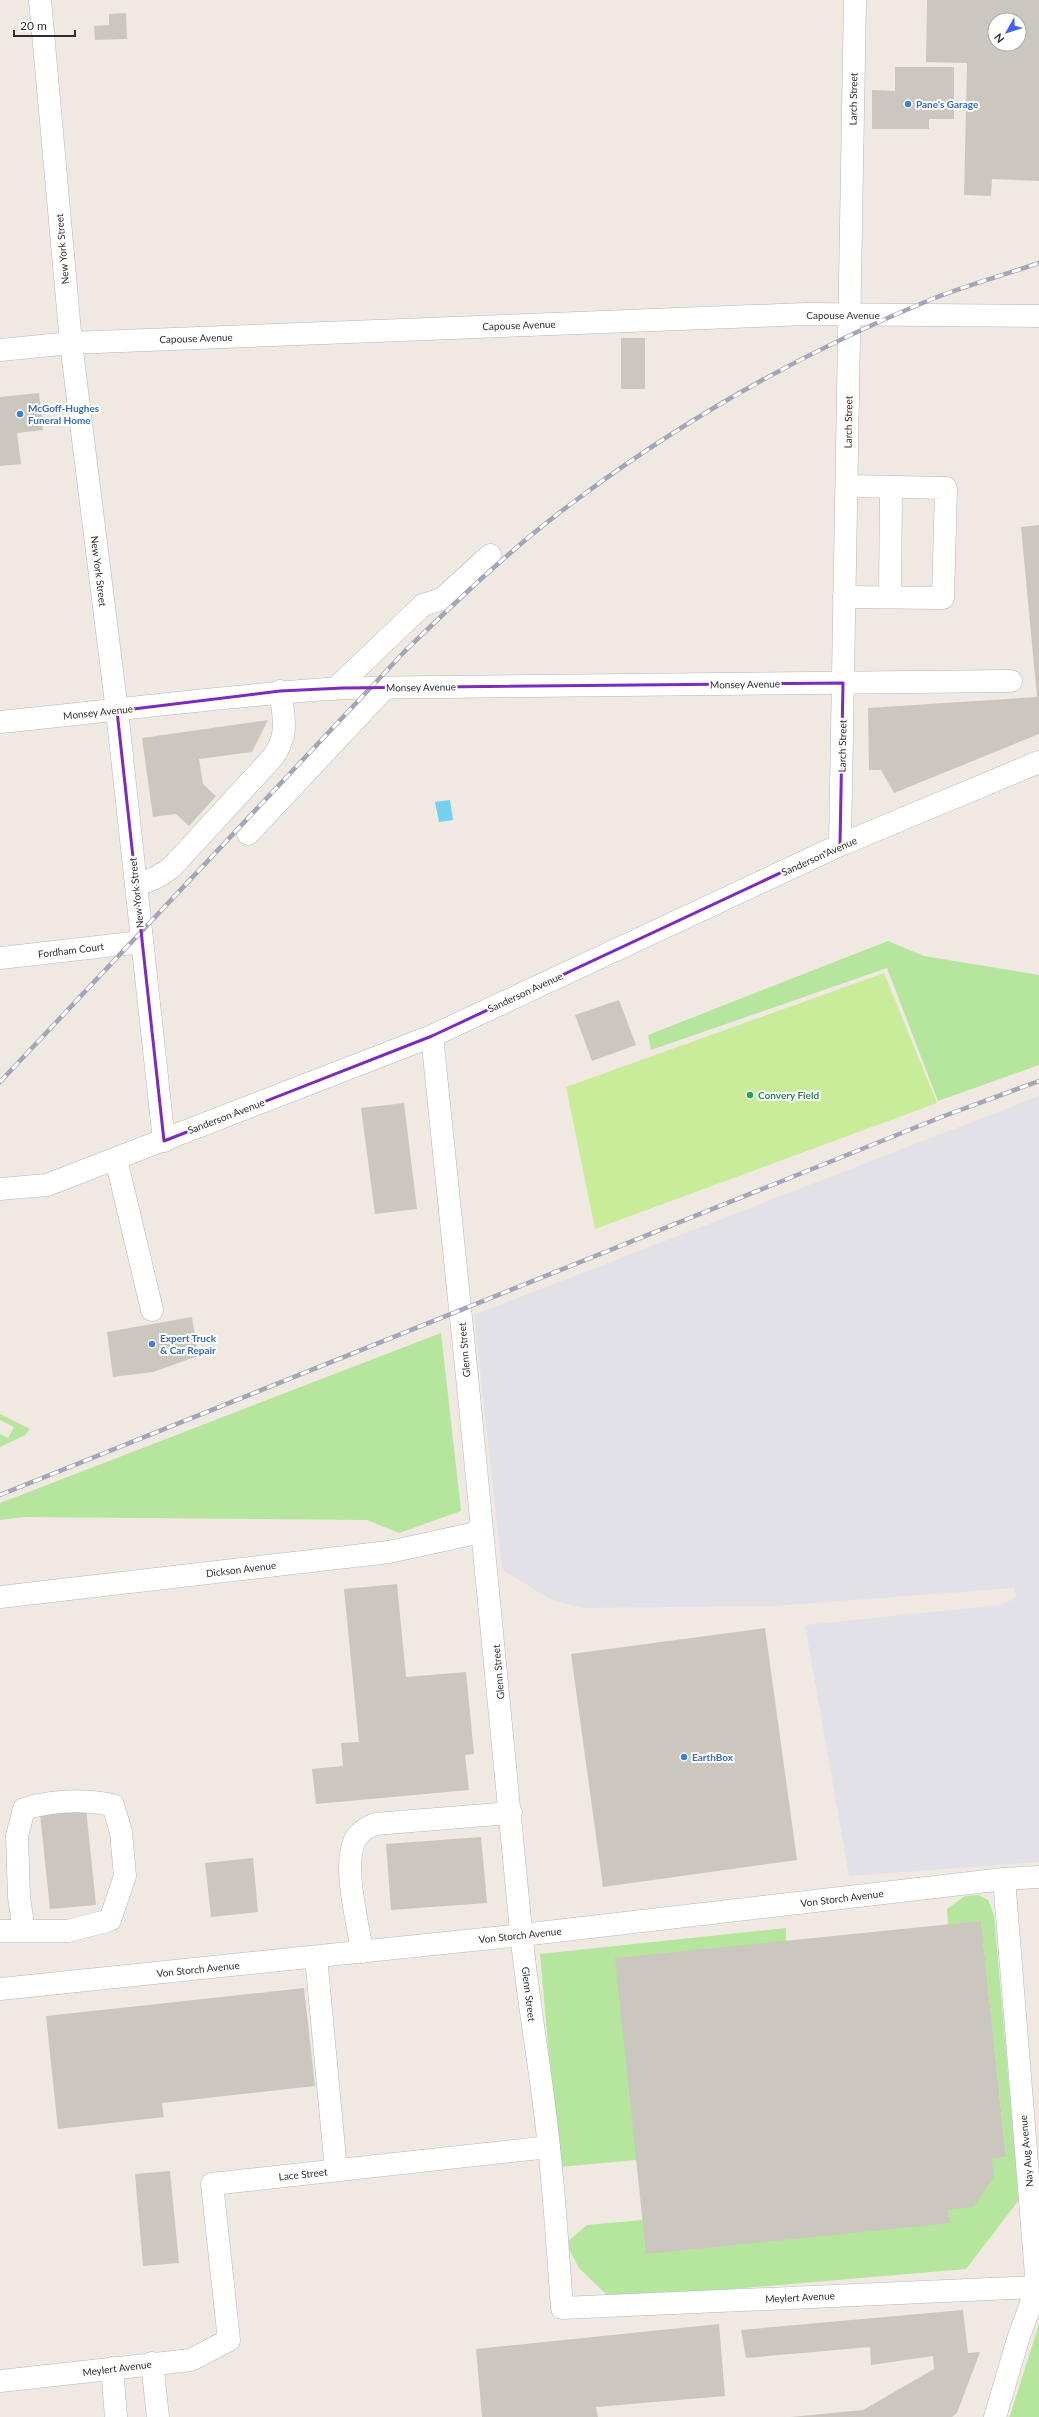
<svg xmlns="http://www.w3.org/2000/svg" width="1039" height="2417" viewBox="0 0 1039 2417" font-family="Lato,sans-serif">
<style>
.industrial{fill:#e3e1e8}
.green{fill:#b6e59e}
.pitch{fill:#c9ec9a}
.water{fill:#75cff0}
.building{fill:#cbc7bf;fill-rule:evenodd}
.lines{fill:none;stroke-linecap:round;stroke-linejoin:round}
.minor-casing{stroke:#b4b7c1;stroke-width:23}
.minor{stroke:#fff;stroke-width:22}
.rail-casing{stroke:#a3a6b8;stroke-width:4.5}
.rail{stroke:#fff;stroke-width:3;stroke-dasharray:9;stroke-linecap:butt}
.marked{fill:none;stroke:#7b2cbf;stroke-width:3;stroke-linejoin:round}
.shop-dot{fill:#3f7fe0;stroke:#fff;stroke-width:1.5}
.leisure-dot{fill:#2e9e5b;stroke:#fff;stroke-width:1.5}
.labels{text-anchor:middle;dominant-baseline:central;stroke-width:4;stroke-linejoin:round;paint-order:stroke}
.street-label{font-size:10px;fill:#2e2e2e;stroke:#fff}
.shop-label{font-size:10px;font-weight:bold;fill:#366cbe;stroke:#fff;text-anchor:start}
.leisure-label{font-size:10px;font-weight:bold;fill:#27864d;stroke:#fff;text-anchor:start}
</style>
<rect width="100%" height="100%" fill="#efe9e1"/>
<polygon class="industrial" points="1039,1096 1039,1862 849,1876 805,1625 1001,1605 1017,1597 1014,1588 774,1606 582,1608 552,1600 502,1570 474,1315"/>
<g class="green">
<polygon points="888,941 924,956 1039,975 1039,1065 938,1101 887,968 651,1050 648,1035"/>
<polygon points="441,1333 461,1511 399,1533 367,1520 24,1517 0,1520 0,1503"/>
<polygon points="0,1414 30,1429 25,1435 0,1447 0,1434 8,1438 14,1427 0,1420"/>
<polygon points="978,1895 988,1900 994,1915 1019,2200 966,2269 627,2298 607,2295 579,2268 566,2243 587,2225 643,2220 951,2223 948,2210 992,2159 1006,2157 981,1922 948,1925 947,1909 965,1896"/>
<polygon points="786,1928 786,1941 636,2160 559,2167 540,1954"/>
<polygon points="1039,2324 1039,2417 1009,2417 1010,2416"/>
</g>
<polygon class="pitch" points="884,973 937,1103 595,1229 566,1087"/>
<polygon class="water" points="450,800 453,820 439,822 435,802"/>
<g class="building">
<path d="M927 0H1039V181L992 179 991 196 964 195 967 63 926 62ZM995 20H1019V44H995Z"/>
<polygon points="126,13 127,39 95,40 94,26 109,25 109,14"/>
<polygon points="895,67 954,67 954,119 929,119 929,129 872,129 872,90 895,91"/>
<rect x="621" y="338" width="24" height="51"/>
<polygon points="39,393 43,430 17,433 21,464 0,466 0,397"/>
<polygon points="1039,525 1039,734 894,793 881,770 869,770 868,708 1037,697 1021,527"/>
<polygon points="268,720 252,752 199,759 203,784 216,796 189,826 176,814 153,817 142,738"/>
<polygon points="619,1000 636,1045 592,1061 575,1015"/>
<polygon points="404,1103 417,1209 375,1214 361,1108"/>
<polygon points="192,1317 198,1356 153,1372 113,1377 107,1332"/>
<polygon points="397,1584 406,1677 466,1672 474,1754 465,1755 469,1790 316,1804 312,1769 343,1766 341,1743 359,1742 344,1589"/>
<polygon points="765,1628 797,1860 603,1887 571,1654"/>
<polygon points="86,1809 96,1905 50,1909 40,1814"/>
<polygon points="481,1837 487,1903 391,1910 386,1844"/>
<polygon points="253,1858 258,1912 211,1917 205,1863"/>
<polygon points="981,1921 1006,2157 992,2159 994,2177 973,2207 948,2210 951,2223 646,2254 615,1958"/>
<polygon points="304,1988 315,2086 162,2103 164,2117 58,2129 46,2016"/>
<polygon points="170,2171 179,2263 143,2266 135,2174"/>
<polygon points="963,2310 968,2353 980,2352 957,2413 952,2417 791,2417 863,2410 934,2369 933,2356 871,2365 870,2347 746,2358 741,2330"/>
<polygon points="719,2324 725,2396 596,2407 598,2417 482,2417 476,2349"/>
</g>
<g class="lines">
<defs>
<g id="minor">
<polyline points="40,0 71,343 117,711 164,1141"/>
<polyline points="0,350 71,343 805,314 1039,316"/>
<polyline points="844,597 943,598 946,488 847,486"/>
<polyline points="890,597 891,487"/>
<polyline points="335,689 423,605 442,599 490,555"/>
<path d="M0 722C114 711 228 695 343 688L1011 681"/>
<polyline points="248,834 385,688"/>
<polyline points="840,845 855,0"/>
<path d="M136 884C150 882 160 876 172 867L273 757C289 734 284 718 280 691"/>
<polyline points="0,958 141,942"/>
<path d="M432 1036C464 1334 492 1633 521 1931 528 2004 542 2075 549 2148 555 2201 558 2255 562 2308L1037 2287"/>
<polyline points="116,1159 152,1310"/>
<polyline points="0,1189 47,1185 432,1036 840,845 1039,762"/>
<polyline points="0,1597 389,1552 481,1532"/>
<path d="M0 1931H68L110 1920 125 1876 121 1832 113 1805C82 1799 54 1800 24 1809L17 1836 19 1897 24 1931"/>
<path d="M362 1952C358 1921 343 1871 354 1842 358 1832 367 1828 375 1824L511 1813"/>
<polyline points="316,1957 336,2170"/>
<polyline points="0,1989 522,1935 1004,1879 1039,1877"/>
<polyline points="152,2363 158,2417"/>
<polyline points="112,2368 116,2417"/>
<polyline points="0,2381 191,2360 229,2340 212,2184 549,2147"/>
<polyline points="995,2417 1019,2336 1037,2287 1004,1879"/>
</g>
</defs>
<use href="#minor" class="minor-casing"/>
<use href="#minor" class="minor"/>
<defs>
<g id="rail">
<path d="M0 1082 407 649C462 596 517 543 579 498 686 418 808 350 932 299 967 285 1004 275 1039 263"/>
<polyline points="0,1495 944,1116 1039,1081"/>
</g>
</defs>
<use href="#rail" class="rail-casing"/>
<use href="#rail" class="rail"/>
</g>
<path class="marked" d="M843 683 840 845 432 1036 164 1141 117 711 280 691 343 688Z"/>
<g class="shop-dot">
<circle cx="908" cy="104" r="4"/>
<circle cx="20" cy="414" r="4"/>
<circle cx="152" cy="1344" r="4"/>
<circle cx="684" cy="1757" r="4"/>
</g>
<circle class="leisure-dot" cx="750" cy="1095" r="4"/>
<g class="labels">
<g class="street-label">
<text transform="translate(853 99) rotate(-89)">Larch Street</text>
<text transform="translate(62 249) rotate(-95)">New York Street</text>
<text x="843" y="315">Capouse Avenue</text>
<text transform="translate(519 325) rotate(-2)">Capouse Avenue</text>
<text transform="translate(196 338) rotate(-2)">Capouse Avenue</text>
<text transform="translate(848 422) rotate(-89)">Larch Street</text>
<text transform="translate(99 571) rotate(83)">New York Street</text>
<text transform="translate(745 684) rotate(-1)">Monsey Avenue</text>
<text transform="translate(421 687) rotate(-1)">Monsey Avenue</text>
<text transform="translate(98 712) rotate(-6)">Monsey Avenue</text>
<text transform="translate(842 746) rotate(-89)">Larch Street</text>
<text transform="translate(819 856) rotate(-24)">Sanderson Avenue</text>
<text transform="translate(136 893) rotate(-96)">New York Street</text>
<text transform="translate(71 950) rotate(-7)">Fordham Court</text>
<text transform="translate(525 992) rotate(-25)">Sanderson Avenue</text>
<text transform="translate(226 1116) rotate(-21)">Sanderson Avenue</text>
<text transform="translate(464 1350) rotate(-95)">Glenn Street</text>
<text transform="translate(241 1569) rotate(-7)">Dickson Avenue</text>
<text transform="translate(498 1672) rotate(-95)">Glenn Street</text>
<text transform="translate(842 1898) rotate(-7)">Von Storch Avenue</text>
<text transform="translate(520 1935) rotate(-6)">Von Storch Avenue</text>
<text transform="translate(198 1969) rotate(-6)">Von Storch Avenue</text>
<text transform="translate(529 1994) rotate(83)">Glenn Street</text>
<text transform="translate(1026 2151) rotate(-95)">Nay Aug Avenue</text>
<text transform="translate(303 2174) rotate(-6)">Lace Street</text>
<text transform="translate(800 2297) rotate(-3)">Meylert Avenue</text>
<text transform="translate(117 2368) rotate(-7)">Meylert Avenue</text>
</g>
<g class="shop-label">
<text x="916" y="104">Pane's Garage</text>
<text x="28" y="408">McGoff-Hughes<tspan x="28" dy="12">Funeral Home</tspan></text>
<text x="160" y="1338">Expert Truck<tspan x="160" dy="12">&amp; Car Repair</tspan></text>
<text x="692" y="1757">EarthBox</text>
</g>
<g class="leisure-label">
<text x="758" y="1095">Convery Field</text>
</g>
</g>
<g transform="translate(1007 32) rotate(231)"><circle r="19" fill="#ffffff" stroke="#ababab"/>
<path d="M0-3L7 15L0 10L-7 15Z" fill="#4264fb"/>
<text y="-6" font-size="11" font-weight="bold" text-anchor="middle" fill="#2e2e2e">N</text>
</g>
<path d="M14 30v6h61v-6" fill="none" stroke="#2e2e2e" stroke-width="2"/>
<text x="20" y="30" font-size="12" fill="#2e2e2e" stroke="#ffffff" stroke-width="3" paint-order="stroke">20 m</text>
</svg>
